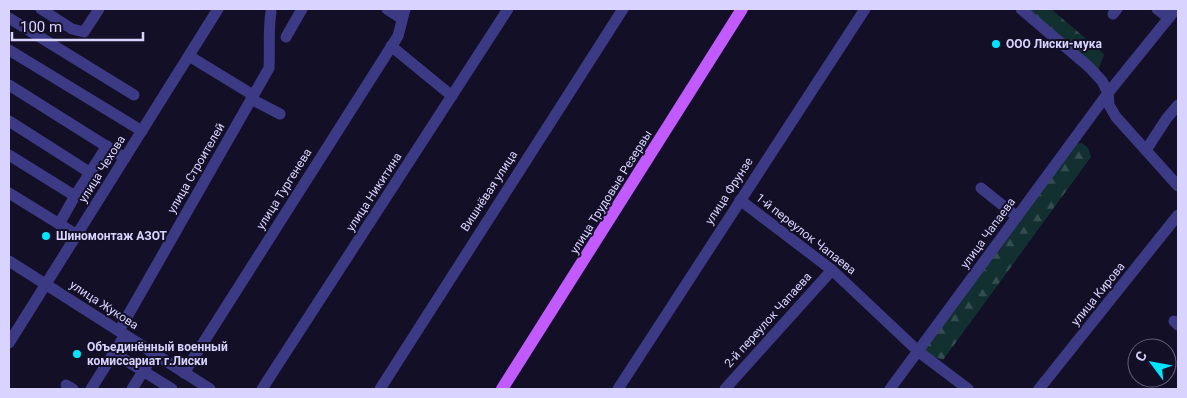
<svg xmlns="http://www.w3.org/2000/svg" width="1187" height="398" viewBox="0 0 1187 398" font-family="Roboto,sans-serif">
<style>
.forest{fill:url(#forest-firs)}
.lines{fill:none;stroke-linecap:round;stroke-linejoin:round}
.minor{stroke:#3d3a85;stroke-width:11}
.major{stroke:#c25bff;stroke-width:12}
.poi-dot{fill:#00e5ff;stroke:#130f26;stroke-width:2}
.labels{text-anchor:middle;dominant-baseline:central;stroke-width:4;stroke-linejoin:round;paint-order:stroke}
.poi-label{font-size:12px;font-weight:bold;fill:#d9d4ff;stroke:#130f26;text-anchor:start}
.street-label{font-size:12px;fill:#d9d4ff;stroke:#130f26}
</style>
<defs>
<pattern id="forest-firs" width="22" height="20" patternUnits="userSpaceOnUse" patternTransform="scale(1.25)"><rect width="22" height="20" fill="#12302f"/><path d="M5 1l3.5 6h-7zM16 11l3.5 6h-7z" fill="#344d4e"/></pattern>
</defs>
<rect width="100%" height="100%" fill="#130f26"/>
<g class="forest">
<polygon points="1026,9 1051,9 1104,54 1098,71"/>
<polygon points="1082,143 1088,148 1091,157 943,360 927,354 923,343 1065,146"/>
</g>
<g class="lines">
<g class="minor">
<polyline points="41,9 72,29 84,32 99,9"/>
<polyline points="387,9 401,18"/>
<polyline points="1021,9 1089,67 1102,81 1108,93 1109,105 1116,117 1178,186"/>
<polyline points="1157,9 1169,18"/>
<polyline points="1113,14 1117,9"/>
<polyline points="9,18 134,95"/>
<polyline points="286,37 302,9"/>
<polyline points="391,46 452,96"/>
<polyline points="9,50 142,131"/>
<polyline points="189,56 253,95"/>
<polyline points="9,85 125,158"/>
<polyline points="251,99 280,114"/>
<polyline points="9,121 89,172"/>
<polyline points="1146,150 1167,118 1178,105"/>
<polyline points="9,155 75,196 59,224"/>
<polyline points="981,188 1017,217"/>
<polyline points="9,193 77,235"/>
<polyline points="75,196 107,146"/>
<polyline points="740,200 832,270 919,352 968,389"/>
<polyline points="9,261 210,389"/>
<polyline points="1174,321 1178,325"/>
<path d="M119 331 269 68C270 49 268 31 271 12"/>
<polyline points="9,343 218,9"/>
<polyline points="114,353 172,389"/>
<polyline points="184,373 398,36 405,9"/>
<polyline points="66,385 73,389"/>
<polyline points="91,389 125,335"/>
<polyline points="132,389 154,354"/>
<polyline points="262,389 508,9"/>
<polyline points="380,389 623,9"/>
<polyline points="618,389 865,9"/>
<polyline points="725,389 832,270"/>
<polyline points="890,389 1108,93 1176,9"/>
<polyline points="1039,389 1178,215"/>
</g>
<polyline class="major" points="502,389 742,9"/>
</g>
<g class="poi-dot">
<circle cx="996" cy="44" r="5"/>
<circle cx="46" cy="236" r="5"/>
<circle cx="77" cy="354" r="5"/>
</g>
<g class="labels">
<g class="poi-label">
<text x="1006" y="44">ООО Лиски-мука</text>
<text x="56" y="236">Шиномонтаж АЗОТ</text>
<text x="87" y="347">Объединённый военный<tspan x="87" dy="14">комиссариат г.Лиски</tspan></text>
</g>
<g class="street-label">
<text transform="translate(196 168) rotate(-60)">улица Строителей</text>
<text transform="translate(102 169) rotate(-58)">улица Чехова</text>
<text transform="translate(284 189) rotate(-58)">улица Тургенева</text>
<text transform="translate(489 191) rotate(-57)">Вишнёвая улица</text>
<text transform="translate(729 191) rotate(-57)">улица Фрунзе</text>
<text transform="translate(374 192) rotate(-57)">улица Никитина</text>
<text transform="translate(611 192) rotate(-58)">улица Трудовые Резервы</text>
<text transform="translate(988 233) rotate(-54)">улица Чапаева</text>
<text transform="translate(806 234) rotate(38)">1-й переулок Чапаева</text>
<text transform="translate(1098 294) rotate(-51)">улица Кирова</text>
<text transform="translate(104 305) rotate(33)">улица Жукова</text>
<text transform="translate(768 320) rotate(-48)">2-й переулок Чапаева</text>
</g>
</g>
<rect width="1187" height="398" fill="none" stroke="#d9d4ff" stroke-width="20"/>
<g transform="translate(1152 363) rotate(302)"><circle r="24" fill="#130f26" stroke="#625e7d"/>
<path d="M0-4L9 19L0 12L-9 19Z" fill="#00e5ff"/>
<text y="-8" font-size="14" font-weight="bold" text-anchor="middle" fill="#d9d4ff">С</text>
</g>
<path d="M12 32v8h131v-8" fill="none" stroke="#d9d4ff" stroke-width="2.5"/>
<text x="20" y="32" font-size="15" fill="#d9d4ff" stroke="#130f26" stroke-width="4" paint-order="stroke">100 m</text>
</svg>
